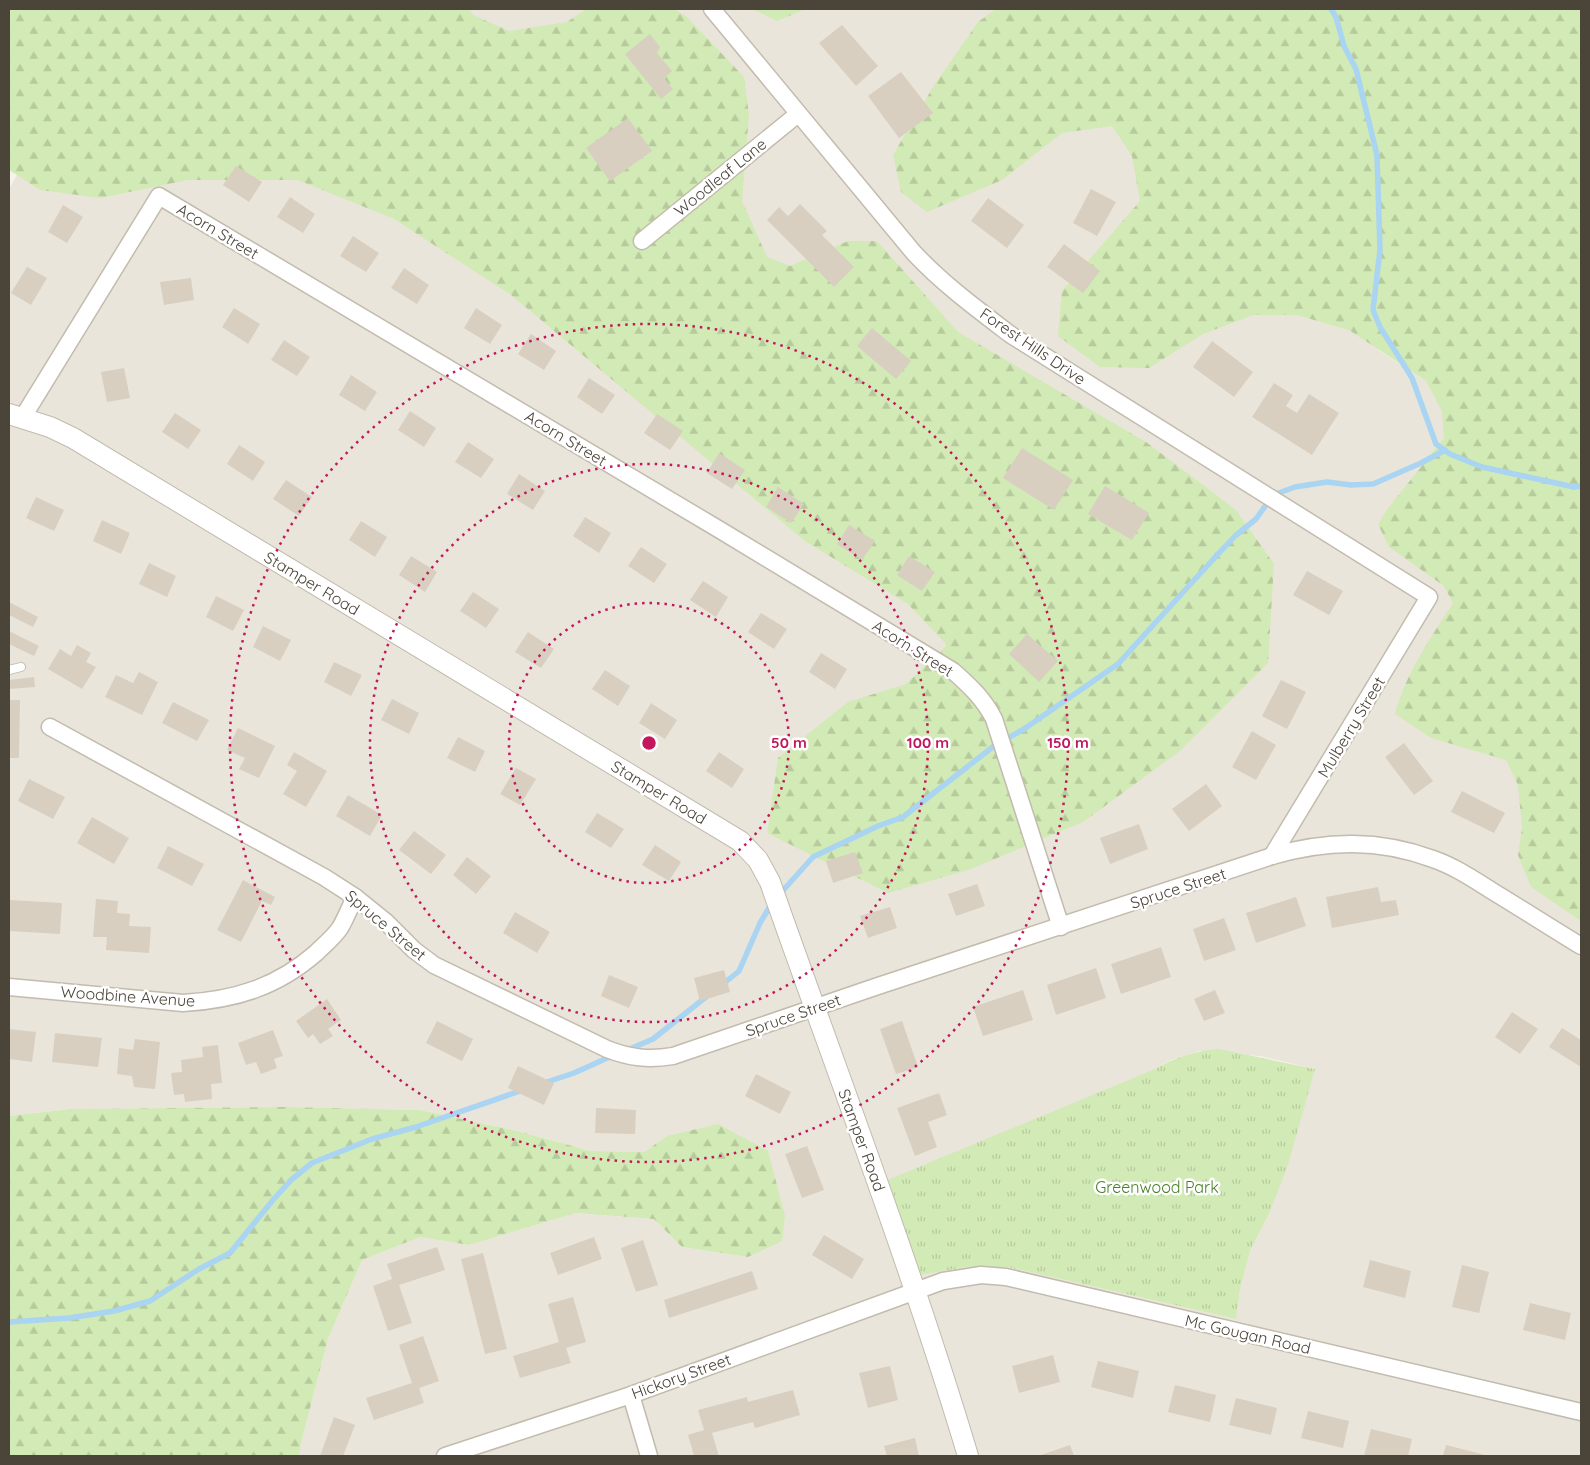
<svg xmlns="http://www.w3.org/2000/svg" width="1590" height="1465" viewBox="0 0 1590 1465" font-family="Quicksand,sans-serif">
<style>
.residential{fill:#eae5da;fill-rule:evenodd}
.grass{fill:url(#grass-tufts)}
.forest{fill:url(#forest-firs)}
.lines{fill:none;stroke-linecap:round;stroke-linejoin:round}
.stream{stroke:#a9d4f2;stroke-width:5.5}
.building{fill:#d8cfc1}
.service-casing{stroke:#c2bbae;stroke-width:10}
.minor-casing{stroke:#c2bbae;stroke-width:19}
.tertiary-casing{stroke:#c2bbae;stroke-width:22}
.service{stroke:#fff;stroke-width:8}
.minor{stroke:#fff;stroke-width:16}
.tertiary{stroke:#fff;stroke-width:20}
.ring{fill:none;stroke:#c2185b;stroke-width:2.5;stroke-dasharray:2.5 5}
.labels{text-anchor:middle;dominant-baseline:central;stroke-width:5;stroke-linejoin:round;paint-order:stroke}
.street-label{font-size:16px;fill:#4b4439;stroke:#fff}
.park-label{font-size:16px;fill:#4a7f2a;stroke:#fff}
.centre{fill:#c2185b;stroke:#fff;stroke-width:2.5}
.ring-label{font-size:15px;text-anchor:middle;font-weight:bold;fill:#c2185b;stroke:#fff;stroke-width:5;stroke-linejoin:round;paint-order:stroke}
</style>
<defs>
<pattern id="grass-tufts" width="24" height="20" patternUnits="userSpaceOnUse" patternTransform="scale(1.25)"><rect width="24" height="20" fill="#d2eab5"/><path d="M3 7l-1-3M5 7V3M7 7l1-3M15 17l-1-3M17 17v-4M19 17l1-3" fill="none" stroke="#b6ca9c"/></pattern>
<pattern id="forest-firs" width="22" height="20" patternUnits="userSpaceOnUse" patternTransform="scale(1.25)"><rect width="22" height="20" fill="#d2eab5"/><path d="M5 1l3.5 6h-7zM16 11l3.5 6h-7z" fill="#b6ca9c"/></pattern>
</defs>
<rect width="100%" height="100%" fill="#f6f3ec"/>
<path class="residential" d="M110 9H1150L1378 350 1426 381 1507 508 1581 743V1456H299L301 1443 328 1339 362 1260 420 1237 469 1245 576 1213 654 1219 682 1247 748 1257 762 1250 667 1136 644 1152 591 1151 517 1131 420 1110 286 1107 70 1109 9 1116V189ZM1199 1051 1260 1056 1315 1069 1268 1216 1250 1251 1240 1290 1236 1319 1008 1267H966L921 1275 1155 1069 1171 1060Z"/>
<path class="grass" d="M1219 1049 1315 1069 1287 1168 1268 1216 1250 1251 1240 1290 1236 1319 1008 1267H966L921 1275 885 1181 1155 1069C1176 1057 1195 1051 1219 1049Z"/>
<g class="forest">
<polygon points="9,9 469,9 473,15 509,31 567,22 586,9 674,9 686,16 744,77 749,115 742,201 767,257 790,266 848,241 877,241 958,332 1146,442 1236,510 1274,564 1268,663 1180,751 1083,822 971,869 888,893 767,833 778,758 848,702 906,684 947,645 908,604 805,541 511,295 394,219 298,180 188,180 100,198 40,190 9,170"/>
<polygon points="753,9 806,9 777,21"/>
<path d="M996 9H1581V921L1531 887 1518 855 1522 828 1518 785 1506 760 1431 738 1395 714C1405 675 1431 637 1453 603L1444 586 1389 547 1378 524 1389 507 1444 438 1442 411 1426 381 1349 330 1297 315H1253L1203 334 1149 368 1100 367 1058 336 1062 291 1140 201 1132 156 1112 126 1062 133 1002 180 927 212 901 192 893 155 933 87 978 22Z"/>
<polygon points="286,1107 420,1110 517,1131 591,1151 644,1152 667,1136 718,1124 768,1151 785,1216 782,1241 748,1257 682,1247 654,1219 576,1213 469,1245 420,1237 362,1260 328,1339 301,1443 299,1456 9,1456 9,1116 70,1109"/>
</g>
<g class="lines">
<g class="stream">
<polyline points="1331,9 1336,17 1344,46 1356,69 1377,155 1380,250 1373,310 1380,327 1412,378 1436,444 1450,454 1482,467 1574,487 1581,486"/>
<polyline points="778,896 813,857 878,826 903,817 994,746 1024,729 1118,664 1195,579 1235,536 1256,519 1273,495 1295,487 1327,482 1351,485 1373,484 1421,463 1445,450"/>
<polyline points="722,985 739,971 760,923 772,903"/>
<polyline points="625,1051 653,1039 706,997"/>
<polyline points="544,1083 574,1073 614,1055"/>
<polyline points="9,1322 69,1318 114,1311 150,1301 199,1269 230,1253 273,1200 291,1180 312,1163 372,1139 416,1127 523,1090"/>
</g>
</g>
<g class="building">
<polygon points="842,25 878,66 856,86 819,43"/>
<polygon points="650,34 660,47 657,53 672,71 664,78 673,89 661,99 625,54"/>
<polygon points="901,72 933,113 899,138 868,96"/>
<polygon points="628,118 652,151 610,181 586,148"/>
<polygon points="236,166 262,182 249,202 223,185"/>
<polygon points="1091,189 1116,202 1097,236 1073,223"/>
<polygon points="290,197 315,214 303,233 277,217"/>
<polygon points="988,198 1024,225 1007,248 971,221"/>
<polygon points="800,204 827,231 822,235 854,267 834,287 767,220 779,207 788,216"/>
<polygon points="63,205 83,217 67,243 48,232"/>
<polygon points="353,236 379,253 366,272 340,256"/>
<polygon points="1064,244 1100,271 1083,293 1047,267"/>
<polygon points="27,267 47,278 31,305 11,293"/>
<polygon points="404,268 429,285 417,304 391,288"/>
<polygon points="191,278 194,300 164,305 160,282"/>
<polygon points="234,308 260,324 248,344 222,327"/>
<polygon points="476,308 502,325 490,344 464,328"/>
<polygon points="872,328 911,361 896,379 857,346"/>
<polygon points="531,334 556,351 544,370 518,354"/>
<polygon points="284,340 310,357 297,376 271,360"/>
<polygon points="1212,341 1253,372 1234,397 1193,367"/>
<polygon points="124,368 130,398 107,402 101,372"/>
<polygon points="351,375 377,392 365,411 339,395"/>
<polygon points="589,378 615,395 602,414 577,397"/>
<polygon points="1274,383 1293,395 1286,406 1297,413 1309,394 1339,413 1312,455 1252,417"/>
<polygon points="410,411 436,428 424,447 398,430"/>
<polygon points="175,413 201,430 188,449 162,432"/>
<polygon points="657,414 683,431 670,450 644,433"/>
<polygon points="468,442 494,459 481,478 455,462"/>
<polygon points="239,445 265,462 253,481 227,464"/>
<polygon points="1022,448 1073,480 1054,510 1003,478"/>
<polygon points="719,453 745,470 732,489 707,473"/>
<polygon points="519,474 545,491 533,510 507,494"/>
<polygon points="286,480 312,497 299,516 273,499"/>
<polygon points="1105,486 1149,513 1132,540 1088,514"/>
<polygon points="778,487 804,504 791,523 766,507"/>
<polygon points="36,497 64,510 54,531 26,518"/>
<polygon points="585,517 611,533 599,553 573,536"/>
<polygon points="102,520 130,533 121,554 93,541"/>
<polygon points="361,521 387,537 375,557 349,540"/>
<polygon points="849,525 875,541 862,560 837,544"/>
<polygon points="641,547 667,564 654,583 628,566"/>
<polygon points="411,556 437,572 425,592 399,575"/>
<polygon points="909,556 935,572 922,591 897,575"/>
<polygon points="149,563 176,576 167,597 139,584"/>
<polygon points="1307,571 1343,591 1329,615 1293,595"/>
<polygon points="703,581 728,597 716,617 690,600"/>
<polygon points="473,592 499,609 486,628 460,611"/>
<polygon points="216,596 244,610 233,631 206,617"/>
<polygon points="9,602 38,617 33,627 9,615"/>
<polygon points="761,613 787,629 774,649 748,632"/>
<polygon points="263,626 291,640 280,661 253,647"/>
<polygon points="9,631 39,646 34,656 9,644"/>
<polygon points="528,632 554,649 541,668 515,652"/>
<polygon points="1027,634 1058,661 1039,682 1009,654"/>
<polygon points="77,645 91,653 86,662 96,667 82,689 48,669 60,649 71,656"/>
<polygon points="821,653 847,669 835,689 809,672"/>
<polygon points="334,662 362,675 351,696 324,682"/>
<polygon points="605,670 630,686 618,706 592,689"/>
<polygon points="139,672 158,682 142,715 105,697 116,675 133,683"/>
<polygon points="34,677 35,687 9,689 9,680"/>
<polygon points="1281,680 1306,692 1287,729 1262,716"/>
<polygon points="392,699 419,713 409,734 381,720"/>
<polygon points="9,700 20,700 19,758 9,758"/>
<polygon points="173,702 209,720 197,741 162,723"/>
<polygon points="651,703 677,720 665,739 639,723"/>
<polygon points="238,728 275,746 259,778 239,769 245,758 227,750"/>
<polygon points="1252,731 1276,745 1256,780 1232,767"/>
<polygon points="458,737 485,751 475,772 447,758"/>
<polygon points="1404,743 1433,781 1414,795 1385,757"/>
<polygon points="294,752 327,771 306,807 283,794 297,771 287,765"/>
<polygon points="719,752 744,769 732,788 706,771"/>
<polygon points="516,768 536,779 520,805 500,794"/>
<polygon points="29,779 65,797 53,819 18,801"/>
<polygon points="1206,784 1222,806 1189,831 1172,809"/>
<polygon points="1462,791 1505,813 1494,833 1451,812"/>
<polygon points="348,795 382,815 370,836 336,816"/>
<polygon points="597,813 624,829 611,848 585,832"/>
<polygon points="92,817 129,838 114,864 77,843"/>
<polygon points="1139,824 1148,849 1110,864 1100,838"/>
<polygon points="414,831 446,855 431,874 399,850"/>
<polygon points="655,845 681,862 669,881 642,865"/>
<polygon points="168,846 204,864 192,886 157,868"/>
<polygon points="855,852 863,873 833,883 826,861"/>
<polygon points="467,857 491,876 476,894 453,875"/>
<polygon points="243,880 275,897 271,905 262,901 241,942 217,930"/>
<polygon points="977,884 985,906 956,916 948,894"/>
<polygon points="1378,887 1381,902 1396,900 1399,915 1332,928 1326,897"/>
<polygon points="1296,897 1306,926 1256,943 1246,913"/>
<polygon points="96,899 118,901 117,913 130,914 129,926 151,927 149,953 106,950 107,937 93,937"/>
<polygon points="10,900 62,903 60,934 9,931"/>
<polygon points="890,907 897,928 868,938 860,916"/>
<polygon points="515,912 550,932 537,953 503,933"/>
<polygon points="1224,918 1236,950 1204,961 1193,929"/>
<polygon points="1161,947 1171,977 1121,994 1111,964"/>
<polygon points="1096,968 1106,998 1056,1015 1047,985"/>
<polygon points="724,970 730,992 700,1001 694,978"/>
<polygon points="609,975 638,987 629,1008 601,996"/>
<polygon points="1023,990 1033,1020 983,1036 973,1007"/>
<polygon points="1215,990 1225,1013 1204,1021 1194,999"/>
<polygon points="327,999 341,1020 328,1029 333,1036 320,1044 313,1034 308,1038 296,1021"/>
<polygon points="1512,1012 1538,1029 1520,1054 1495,1037"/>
<polygon points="437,1021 473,1039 462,1061 426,1043"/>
<polygon points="902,1021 918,1067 896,1074 880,1029"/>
<polygon points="1562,1028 1581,1040 1581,1067 1549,1047"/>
<polygon points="9,1029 36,1032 32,1062 9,1059"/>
<polygon points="273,1030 283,1056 274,1059 277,1068 261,1074 256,1062 246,1065 238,1043"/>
<polygon points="55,1033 102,1038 98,1067 52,1062"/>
<polygon points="135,1039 160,1042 155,1089 134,1087 132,1076 117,1074 119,1048 133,1050"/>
<polygon points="218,1045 222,1083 211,1084 212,1099 185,1102 184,1094 174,1095 171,1073 182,1072 181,1060 203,1057 202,1047"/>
<polygon points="518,1066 554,1083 544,1105 508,1088"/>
<polygon points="756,1074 791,1092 780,1114 745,1096"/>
<polygon points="939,1093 947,1115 928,1122 937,1147 915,1156 897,1108"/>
<polygon points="596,1108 636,1110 635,1134 595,1133"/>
<polygon points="807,1146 824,1190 802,1198 785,1154"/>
<polygon points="824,1235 864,1259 852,1279 812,1255"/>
<polygon points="594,1237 602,1259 558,1275 550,1253"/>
<polygon points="643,1240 658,1285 636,1292 621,1248"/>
<polygon points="437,1247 445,1270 399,1285 412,1323 388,1331 373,1286 392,1279 387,1264"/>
<polygon points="483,1253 507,1349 485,1354 461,1259"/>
<polygon points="1370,1260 1411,1271 1405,1298 1363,1287"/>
<polygon points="1462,1265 1489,1272 1479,1313 1452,1307"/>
<polygon points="752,1271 758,1289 669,1318 664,1300"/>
<polygon points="573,1297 586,1342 566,1348 571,1363 520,1378 513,1356 559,1342 548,1304"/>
<polygon points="1530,1303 1571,1313 1565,1340 1523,1330"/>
<polygon points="423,1336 439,1381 419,1388 424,1403 374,1420 366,1398 412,1383 399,1345"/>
<polygon points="1053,1355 1060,1382 1019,1393 1012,1366"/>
<polygon points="1098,1361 1139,1371 1133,1398 1091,1387"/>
<polygon points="890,1366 898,1400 868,1408 859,1373"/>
<polygon points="1175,1385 1216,1395 1210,1422 1168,1412"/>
<polygon points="793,1390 800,1415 755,1428 753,1422 712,1433 719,1456 694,1456 688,1435 704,1430 698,1410 747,1397 748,1402"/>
<polygon points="1236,1398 1277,1408 1271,1435 1229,1425"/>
<polygon points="1308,1411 1349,1421 1343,1448 1301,1438"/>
<polygon points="334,1417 355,1425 343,1456 320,1456"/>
<polygon points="1371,1429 1412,1439 1408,1456 1364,1456"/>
<polygon points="915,1438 919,1456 887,1456 884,1446"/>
<polygon points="1070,1445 1074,1456 1038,1456"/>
<polygon points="1446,1445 1489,1456 1443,1456"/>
</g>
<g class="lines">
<defs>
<polyline id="service" points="9,670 21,667"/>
<g id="minor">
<path d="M712 9 914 253C943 284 977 309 1011 335L1429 597 1272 856"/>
<polyline points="642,241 798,114"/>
<path d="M23 417 159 196 720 530 953 671C970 686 984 699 994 719L1061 927"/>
<path d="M50 727 324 877 355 897 386 922 414 950 434 965 607 1049C630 1058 649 1060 673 1056L878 986 1272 856C1327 840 1379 839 1433 859 1456 867 1476 881 1497 894 1525 911 1553 929 1581 946"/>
<path d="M9 987 183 1003C235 1000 277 987 316 953 324 945 334 937 340 928 346 918 350 907 355 897"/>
<polyline points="631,1395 649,1456"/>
<polyline points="445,1456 631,1395 943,1281 981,1275 1006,1277 1581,1412"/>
</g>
<path id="tertiary" d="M9 414 50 427 73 438 740 841 758 860 770 882C837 1073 910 1262 968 1456"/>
</defs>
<use href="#service" class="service-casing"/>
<use href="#minor" class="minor-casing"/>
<use href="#tertiary" class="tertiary-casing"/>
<use href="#service" class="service"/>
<use href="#minor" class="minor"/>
<use href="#tertiary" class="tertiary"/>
</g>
<g class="ring">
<circle cx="649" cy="743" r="140"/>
<circle cx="649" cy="743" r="279"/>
<circle cx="649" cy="743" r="419"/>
</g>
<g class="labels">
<g class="street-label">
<text transform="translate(720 177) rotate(-39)">Woodleaf Lane</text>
<text transform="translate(218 231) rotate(31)">Acorn Street</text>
<text transform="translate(1033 346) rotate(34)">Forest Hills Drive</text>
<text transform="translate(566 438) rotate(31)">Acorn Street</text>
<text transform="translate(312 583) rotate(31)">Stamper Road</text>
<text transform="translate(913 648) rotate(32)">Acorn Street</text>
<text transform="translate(1351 727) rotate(-59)">Mulberry Street</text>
<text transform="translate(659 792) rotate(31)">Stamper Road</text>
<text transform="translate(1178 888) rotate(-18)">Spruce Street</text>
<text transform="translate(386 925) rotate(40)">Spruce Street</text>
<text transform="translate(128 996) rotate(4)">Woodbine Avenue</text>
<text transform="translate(793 1015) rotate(-19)">Spruce Street</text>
<text transform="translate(862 1140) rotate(70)">Stamper Road</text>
<text transform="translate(1248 1334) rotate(13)">Mc Gougan Road</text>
<text transform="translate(681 1376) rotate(-20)">Hickory Street</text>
</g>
<g class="park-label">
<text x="1157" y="1187">Greenwood Park</text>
</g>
</g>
<circle cx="649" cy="743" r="8" class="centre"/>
<g class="ring-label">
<text x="789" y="748">50 m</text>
<text x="928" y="748">100 m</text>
<text x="1068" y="748">150 m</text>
</g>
<rect width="1590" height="1465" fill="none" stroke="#4b4439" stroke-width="20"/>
</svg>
